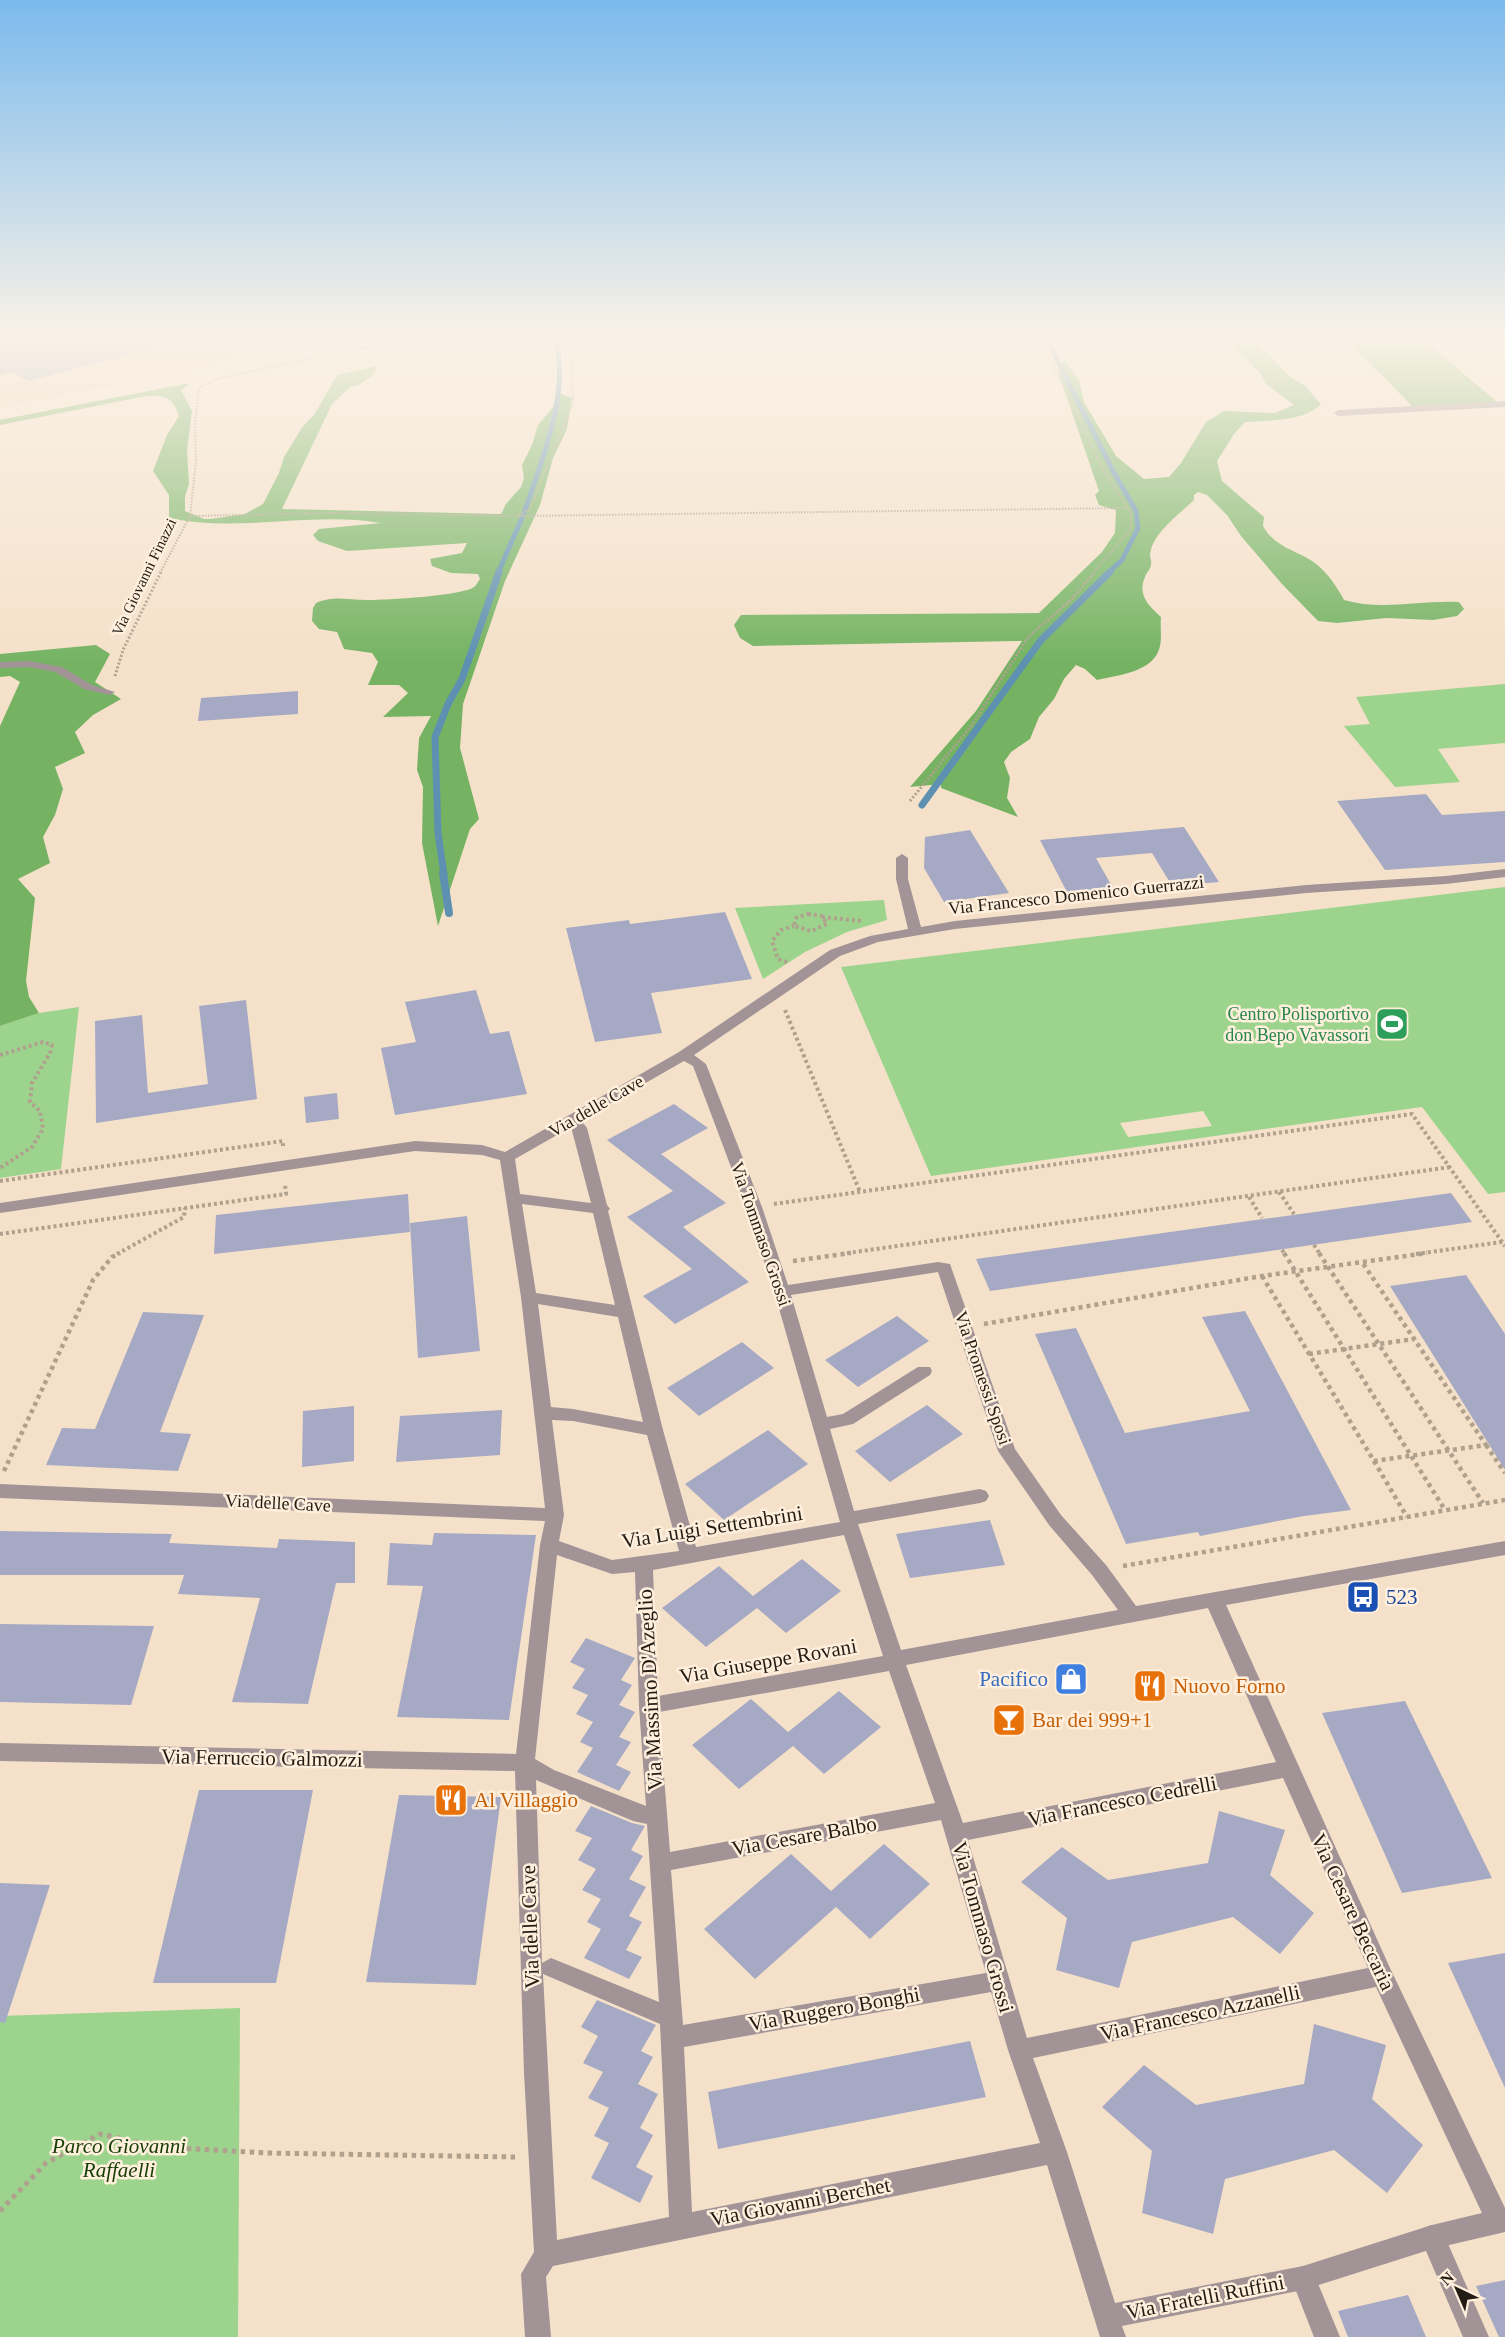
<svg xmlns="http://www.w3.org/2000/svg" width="1505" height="2337" viewBox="0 0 1505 2337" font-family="Georgia,serif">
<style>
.built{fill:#eed6b9}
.green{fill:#9dd48d;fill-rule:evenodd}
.forest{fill:#75b363}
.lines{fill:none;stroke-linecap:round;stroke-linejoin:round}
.stream-far2{stroke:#5e91b1;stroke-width:5}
.stream-far1{stroke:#5e91b1;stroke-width:7}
.stream{stroke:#5e91b1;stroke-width:8}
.building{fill:#a6a9c3}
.path-far4{stroke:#b0a08e;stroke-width:2;stroke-dasharray:1.5 1.5;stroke-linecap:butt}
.path-far3{stroke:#b0a08e;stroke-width:3;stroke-dasharray:2 2;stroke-linecap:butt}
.path-far2{stroke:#b0a08e;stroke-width:4;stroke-dasharray:3 3;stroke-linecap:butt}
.path-far1{stroke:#b0a08e;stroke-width:4.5;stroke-dasharray:4 4;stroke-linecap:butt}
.path{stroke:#b0a08e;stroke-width:5;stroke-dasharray:4.5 4.5;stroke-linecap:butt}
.lane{fill:#a19396;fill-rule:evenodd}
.street{fill:#a19396;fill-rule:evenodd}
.labels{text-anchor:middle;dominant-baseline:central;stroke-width:5;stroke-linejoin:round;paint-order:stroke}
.far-street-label{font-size:15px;fill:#231c14;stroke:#ffefdc}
.street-label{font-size:18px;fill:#231c14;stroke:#ffefdc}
.leisure-label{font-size:18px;fill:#27864d;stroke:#ffefdc;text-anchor:end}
.near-street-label{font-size:21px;fill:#231c14;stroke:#ffefdc}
.near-transit-label{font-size:21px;fill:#164399;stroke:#ffefdc;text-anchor:start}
.near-shop-label{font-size:21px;fill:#366cbe;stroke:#ffefdc;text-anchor:end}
.near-food-label{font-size:21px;fill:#c56008;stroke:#ffefdc;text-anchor:start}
.near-park-label{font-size:21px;font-style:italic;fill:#153e05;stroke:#ffefdc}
</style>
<rect width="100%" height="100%" fill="#f5e1ca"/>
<polygon class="built" points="0,334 365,334 0,408"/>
<g class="green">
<polygon points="1505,684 1505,743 1438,749 1460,782 1395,787 1344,726 1370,724 1356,697"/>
<path d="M1505 887V1192L1488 1194 1422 1107 931 1176 841 967ZM1203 1111 1212 1126 1128 1137 1120 1123Z"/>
<polygon points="884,900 887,920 847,932 805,952 763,979 735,908"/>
<polygon points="79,1007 61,1169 0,1178 0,1026 39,1013"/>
<polygon points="240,2008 238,2337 0,2337 0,2016"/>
</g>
<g class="forest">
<path d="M1218 334H1241L1265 351 1291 378 1304 385 1321 404C1304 422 1268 420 1245 422L1234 434 1217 461 1222 481 1264 517 1263 526C1275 548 1297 550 1315 563 1328 573 1337 587 1344 600 1382 611 1420 600 1459 602L1464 609 1457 616 1433 620 1386 618 1337 623 1318 621 1282 584 1241 536 1227 515 1207 495 1198 492 1194 495V500C1180 514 1152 533 1150 555 1150 558 1152 561 1151 564 1151 569 1146 573 1145 577 1137 595 1149 606 1161 617 1160 626 1162 637 1160 646 1155 672 1118 675 1097 680L1085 669 1076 665 1064 679 1054 699 1039 717 1030 739 1011 752 1004 762 1010 778 1007 798 1018 817 941 788V784L910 787 976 711 1022 641 753 646 740 638 734 625 741 615 1039 613 1102 552 1115 533 1116 510 1099 505 1095 495 1099 491 1057 369 1064 360 1079 380 1084 402 1116 456 1144 479 1169 477 1181 463 1206 422 1224 411 1275 413 1294 405 1266 384 1260 373 1234 347Z"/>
<polygon points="1341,334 1417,334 1497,402 1412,406"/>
<path d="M377 366 373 375 359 385 350 387 332 404 282 509 501 514 506 504 521 487 524 478 522 465 532 445 538 425 554 406 557 392 572 398 567 429 553 458 540 505 505 581 463 704 460 748 479 819 470 829 438 926 422 843 423 787 417 770 419 738 431 716 383 717 408 693 399 685H368L378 662 372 653 344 649 337 632 319 629 312 621 313 608 316 603C335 595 347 600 367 600 386 600 461 596 474 587 476 586 478 581 480 579L478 574 451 573 432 566 430 559 462 553 467 543 347 551 318 541 313 535 319 529 381 523C311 511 239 533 169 518V495L153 471 167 435 179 416C173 397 165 395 146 396L0 425V420L190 383 181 390 192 411 187 450 189 484 185 496V511L204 519H211L245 514 263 504 279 473 284 457 303 426 314 415 337 375Z"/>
<polygon points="96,645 110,654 95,682 121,699 93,715 75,732 85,753 55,767 63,789 55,815 43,837 50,863 18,879 35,898 26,981 29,997 39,1013 0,1026 0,726 20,682 10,676 0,677 0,654"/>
</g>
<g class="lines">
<g class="stream-far2">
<polyline points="1044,334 1113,471 1136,511 1138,528 1122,560 1108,573"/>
<path d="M524 513C541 462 571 392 555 339L671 334"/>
<polyline points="498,573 522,518"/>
</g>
<g class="stream-far1">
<polyline points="922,805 1041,640 1110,572"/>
<polyline points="444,874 438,833 435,737 448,704 462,679 499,572"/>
</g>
<polyline class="stream" points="443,873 449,913"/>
</g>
<g class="building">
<polygon points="0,334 175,334 176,342 29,381 11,372 0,375"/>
<polygon points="298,691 298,714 198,721 201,698"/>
<polygon points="1426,794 1442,815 1505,811 1505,862 1385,870 1337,801"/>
<polygon points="1184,827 1219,882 1172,886 1152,853 1096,858 1114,890 1068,894 1040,840"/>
<polygon points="970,830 1009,893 944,902 924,868 925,837"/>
<polygon points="725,912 752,979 651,993 662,1033 595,1042 566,928 629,920 630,924"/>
<polygon points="476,990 490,1034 509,1031 527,1094 395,1115 381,1048 416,1042 405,1002"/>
<polygon points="246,1000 257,1099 96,1123 95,1021 142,1015 148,1093 208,1084 199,1006"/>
<polygon points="337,1093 339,1119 306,1123 304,1097"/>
<polygon points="674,1104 708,1128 661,1154 726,1203 683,1227 749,1282 675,1324 643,1296 692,1269 627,1217 673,1191 607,1140"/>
<polygon points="1451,1193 1472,1222 990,1291 976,1259"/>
<polygon points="408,1194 410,1232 214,1254 216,1215"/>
<polygon points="467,1216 480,1351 418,1358 410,1223"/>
<polygon points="1466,1275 1505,1334 1505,1470 1390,1286"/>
<polygon points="1245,1311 1351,1510 1304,1516 1200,1536 1198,1532 1126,1544 1035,1334 1076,1328 1125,1433 1250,1411 1202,1317"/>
<polygon points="143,1312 204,1315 160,1432 191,1434 178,1471 46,1465 62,1428 95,1429"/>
<polygon points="897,1316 929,1341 858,1387 825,1360"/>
<polygon points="742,1342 774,1368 699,1416 667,1388"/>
<polygon points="927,1405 963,1434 890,1482 855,1451"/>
<polygon points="354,1406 354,1461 302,1467 303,1411"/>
<polygon points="502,1410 500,1455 396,1462 400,1416"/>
<polygon points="768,1430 808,1464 724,1520 685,1484"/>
<polygon points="990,1520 1005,1565 910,1578 896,1534"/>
<polygon points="0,1531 172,1534 169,1543 277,1548 279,1539 355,1542 355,1583 336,1583 308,1704 232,1702 260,1598 178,1594 184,1575 0,1575"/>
<polygon points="434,1533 536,1535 509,1720 397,1717 423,1586 387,1585 390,1543 432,1545"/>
<polygon points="802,1559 841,1591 786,1633 757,1608 706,1647 662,1608 719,1566 753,1596"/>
<polygon points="0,1624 154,1626 131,1705 0,1702"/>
<polygon points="586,1638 635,1658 621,1680 632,1685 619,1705 635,1712 619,1737 631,1742 616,1765 631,1772 619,1791 577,1772 593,1748 580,1742 593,1722 576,1714 588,1695 572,1688 585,1669 570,1662"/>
<polygon points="839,1691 881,1727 824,1774 793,1746 739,1789 692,1745 751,1699 788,1732"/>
<polygon points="1405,1701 1492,1878 1402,1893 1322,1713"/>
<polygon points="199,1790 313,1790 276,1983 153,1983"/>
<polygon points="399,1795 501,1797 476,1985 366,1982"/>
<polygon points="591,1806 632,1823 645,1826 631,1850 643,1856 629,1879 646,1887 629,1916 642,1922 626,1950 642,1957 629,1979 584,1958 601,1929 587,1922 601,1899 582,1890 596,1869 578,1860 592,1838 575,1831"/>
<polygon points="1219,1811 1285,1830 1270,1875 1314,1913 1280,1954 1233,1917 1132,1942 1119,1988 1056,1970 1067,1918 1021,1882 1062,1847 1108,1880 1208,1863"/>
<polygon points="884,1844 930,1884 870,1939 836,1907 755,1979 704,1929 791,1854 831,1891"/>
<polygon points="0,1883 50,1885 5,2023 0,2022"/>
<polygon points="1505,1953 1505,2088 1448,1963"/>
<polygon points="597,2000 656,2025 641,2051 653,2057 638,2084 658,2094 640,2128 653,2135 636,2167 653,2176 640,2203 591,2178 609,2143 594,2136 609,2108 588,2098 603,2072 583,2063 598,2036 581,2027"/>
<polygon points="1314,2024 1386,2045 1372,2099 1423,2145 1387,2193 1334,2150 1225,2179 1213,2234 1142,2213 1152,2151 1102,2107 1144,2065 1196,2105 1304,2084"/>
<polygon points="970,2041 986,2097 718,2149 708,2092"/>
<polygon points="1505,2280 1505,2337 1499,2337 1476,2286"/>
<polygon points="1408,2295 1426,2337 1348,2337 1338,2311"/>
</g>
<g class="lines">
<g class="path-far4">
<polyline points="1038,334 1103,469 1131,513 1131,529 1093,573"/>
<polyline points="190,516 332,513 516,516 530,509 573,403 571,365 582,350 603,342 774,334"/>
<polyline points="519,516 1127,508"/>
<polyline points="160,573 190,516 196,461 195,426 199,387 221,378 342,352"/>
</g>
<g class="path-far3">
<polyline points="115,676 123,650 161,572"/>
<polyline points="910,801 972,725 1029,636 1070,601 1095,572"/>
</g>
<g class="path-far2">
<polygon points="808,914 822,916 827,924 811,931 794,926 796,918"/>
<polyline points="822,917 862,921"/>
<polyline points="787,962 778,959 772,941 781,930 794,926"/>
<polyline points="785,1010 860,1192"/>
<polyline points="0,1055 43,1042 52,1045 50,1053 32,1083 30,1102 40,1111 43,1129 32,1147 0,1168"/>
<polyline points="0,1181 283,1141 283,1146"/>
<polyline points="1279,1192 1294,1214"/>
<polyline points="1249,1197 1262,1218"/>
<polyline points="774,1204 1412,1114 1505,1246"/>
<polyline points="0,1234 286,1194 285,1184"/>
<polyline points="1314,1245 1320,1254"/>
<polyline points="1282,1250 1285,1254"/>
<polyline points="117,1254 184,1217 185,1208"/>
<polyline points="841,1254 1450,1167"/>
<polyline points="1416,1254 1502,1242"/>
</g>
<g class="path-far1">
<polyline points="1284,1253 1445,1510"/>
<polyline points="1319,1253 1483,1503"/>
<polyline points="793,1261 851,1253"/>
<polyline points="1262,1276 1374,1461 1486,1445 1362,1262"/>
<polyline points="984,1324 1262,1276 1427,1253"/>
<polyline points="1309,1354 1414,1339"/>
<polyline points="1486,1445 1505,1473"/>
<polyline points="1374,1461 1407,1517"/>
<polyline points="4,1471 93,1280 112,1257 120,1253"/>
<polyline points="1123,1566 1505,1500"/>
</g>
<polyline class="path" points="0,2211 46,2163 100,2134 159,2147 266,2153 515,2157"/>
<g class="lane">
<polygon points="1432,2225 1441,2228 1489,2337 1463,2337 1420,2237 1423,2228"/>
<polygon points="1303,2266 1312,2269 1340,2337 1314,2337 1291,2278 1294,2269"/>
</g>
<g class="street">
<polygon points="417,334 434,334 360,350 356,348"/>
<polygon points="1505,401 1505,407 1338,416 1334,413 1338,410"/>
<polygon points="29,661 62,667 92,685 115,692 110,695 84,689 55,672 29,667 0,668 0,662"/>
<path d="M902 854 908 858V879L921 927 955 921 1306 885 1446 876 1505 869V877L1446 884 1306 893 955 929 878 942 840 956 694 1055 706 1064 762 1207 788 1285 938 1262 950 1264 1015 1449 1061 1515 1106 1565 1136 1606 1505 1541V1555L1226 1605 1390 1968 1505 2208V2232L1432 2249 1303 2290 1122 2326 1126 2337H1100L1047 2165 553 2266 546 2277 551 2337H525L521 2274 534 2252 524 2073 515 1771 0 1761V1743L516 1754 540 1545 545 1521 0 1498V1484L545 1508 521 1297 500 1160 482 1155 415 1151 0 1213V1203L415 1141 482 1145 505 1152 679 1052 830 950 870 936 908 929 896 879V858ZM684 1061 693 1066 746 1207 774 1291 840 1522 696 1547 663 1430 608 1211 610 1209 607 1205 587 1128 581 1120ZM571 1127 591 1203 520 1194 515 1159ZM522 1204 593 1213 615 1305 536 1293ZM938 1272 998 1451 1049 1525 1092 1575 1118 1610 901 1650 858 1524 980 1503 986 1501 989 1496 986 1491 980 1489 854 1511 830 1429 853 1424 930 1375 932 1371 930 1367H918L843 1414 827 1417 791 1295ZM538 1304 618 1317 643 1422 573 1409 551 1407ZM552 1420 573 1421 647 1435 679 1551 612 1560 559 1541 564 1515ZM844 1535 883 1656 658 1696 653 1570ZM557 1555 612 1574 635 1572 639 1706 646 1806 554 1770 535 1759ZM1208 1608 1276 1762 963 1823 906 1665ZM889 1671 935 1803 670 1852 659 1712ZM1283 1778 1368 1968 1027 2038 968 1840ZM536 1780 633 1821 647 1824 659 2002 551 1958 542 1963ZM941 1820 986 1973 683 2025 671 1870ZM543 1974 660 2024 669 2217 557 2240ZM1376 1987 1482 2213 1432 2225 1303 2266 1115 2303 1067 2152 1033 2058ZM991 1992 1008 2050 1040 2143 692 2212 684 2047Z"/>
</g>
</g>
<linearGradient id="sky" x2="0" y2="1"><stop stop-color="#7bbaed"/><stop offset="0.51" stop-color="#faf2e7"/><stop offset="1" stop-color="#faf2e7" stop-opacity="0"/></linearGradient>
<rect width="1505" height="661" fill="url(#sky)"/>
<defs>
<symbol id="stadium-square" viewBox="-11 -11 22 22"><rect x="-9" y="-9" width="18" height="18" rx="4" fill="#2e9e5b" stroke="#ffefdc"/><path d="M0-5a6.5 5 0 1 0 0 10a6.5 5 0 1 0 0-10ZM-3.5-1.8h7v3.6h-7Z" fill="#fff"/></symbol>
<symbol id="bus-square" viewBox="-11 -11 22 22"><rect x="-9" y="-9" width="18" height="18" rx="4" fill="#1a4fb4" stroke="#ffefdc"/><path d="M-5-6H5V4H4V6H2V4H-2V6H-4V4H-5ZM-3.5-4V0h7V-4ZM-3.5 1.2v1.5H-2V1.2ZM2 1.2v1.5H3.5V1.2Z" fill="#fff"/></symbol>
<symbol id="shop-square" viewBox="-11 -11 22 22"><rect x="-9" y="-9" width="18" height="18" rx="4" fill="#3f7fe0" stroke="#ffefdc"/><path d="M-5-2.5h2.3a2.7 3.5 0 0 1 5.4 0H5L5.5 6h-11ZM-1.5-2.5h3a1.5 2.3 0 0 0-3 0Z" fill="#fff"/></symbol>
<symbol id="restaurant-square" viewBox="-11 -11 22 22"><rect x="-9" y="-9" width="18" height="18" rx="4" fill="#e8710a" stroke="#ffefdc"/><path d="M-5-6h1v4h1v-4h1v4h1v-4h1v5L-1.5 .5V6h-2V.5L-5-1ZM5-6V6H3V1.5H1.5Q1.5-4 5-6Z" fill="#fff"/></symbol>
<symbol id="bar-square" viewBox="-11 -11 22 22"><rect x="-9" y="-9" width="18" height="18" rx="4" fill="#e8710a" stroke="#ffefdc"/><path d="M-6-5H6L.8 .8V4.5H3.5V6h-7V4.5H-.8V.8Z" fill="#fff"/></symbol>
</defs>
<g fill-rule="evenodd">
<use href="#stadium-square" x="1373" y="1005" width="38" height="38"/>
<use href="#bus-square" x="1344" y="1578" width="38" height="38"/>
<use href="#shop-square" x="1052" y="1660" width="38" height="38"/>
<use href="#restaurant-square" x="1131" y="1667" width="38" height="38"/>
<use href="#bar-square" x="990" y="1701" width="38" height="38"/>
<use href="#restaurant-square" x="432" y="1781" width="38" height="38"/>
</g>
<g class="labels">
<g class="far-street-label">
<text transform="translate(144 577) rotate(-64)">Via Giovanni Finazzi</text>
</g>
<g class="street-label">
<text transform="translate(1076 895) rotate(-6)">Via Francesco Domenico Guerrazzi</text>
<text transform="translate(596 1106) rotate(-30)">Via delle Cave</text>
<text transform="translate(761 1234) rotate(71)">Via Tommaso Grossi</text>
<text transform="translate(983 1378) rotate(71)">Via Promessi Sposi</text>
<text transform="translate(278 1503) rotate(3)">Via delle Cave</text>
</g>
<g class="leisure-label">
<text x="1369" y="1014">Centro Polisportivo<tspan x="1369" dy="21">don Bepo Vavassori</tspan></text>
</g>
<g class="near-street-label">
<text transform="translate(712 1527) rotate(-9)">Via Luigi Settembrini</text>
<text transform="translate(768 1661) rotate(-10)">Via Giuseppe Rovani</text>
<text transform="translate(650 1690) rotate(-93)">Via Massimo D'Azeglio</text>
<text transform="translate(262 1758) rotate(1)">Via Ferruccio Galmozzi</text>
<text transform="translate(1122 1801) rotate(-11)">Via Francesco Cedrelli</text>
<text transform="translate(804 1836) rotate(-10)">Via Cesare Balbo</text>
<text transform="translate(1353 1912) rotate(65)">Via Cesare Beccaria</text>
<text transform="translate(530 1927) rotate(-92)">Via delle Cave</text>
<text transform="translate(983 1927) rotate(74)">Via Tommaso Grossi</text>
<text transform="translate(834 2009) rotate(-10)">Via Ruggero Bonghi</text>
<text transform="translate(1200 2013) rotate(-12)">Via Francesco Azzanelli</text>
<text transform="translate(800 2202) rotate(-11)">Via Giovanni Berchet</text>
<text transform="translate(1205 2297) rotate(-11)">Via Fratelli Ruffini</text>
</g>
<g class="near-transit-label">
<text x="1386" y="1597">523</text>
</g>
<g class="near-shop-label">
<text x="1048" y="1679">Pacifico</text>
</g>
<g class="near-food-label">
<text x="1173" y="1686">Nuovo Forno</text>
<text x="1032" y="1720">Bar dei 999+1</text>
<text x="474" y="1800">Al Villaggio</text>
</g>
<g class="near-park-label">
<text x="119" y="2146">Parco Giovanni<tspan x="119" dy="24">Raffaelli</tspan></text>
</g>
</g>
<g transform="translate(1457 2289) rotate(316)" stroke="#ffefdc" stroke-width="4.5" paint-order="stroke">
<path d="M0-4.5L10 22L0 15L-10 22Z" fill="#231c14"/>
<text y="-9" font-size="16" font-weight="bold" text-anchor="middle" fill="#231c14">N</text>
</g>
</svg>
